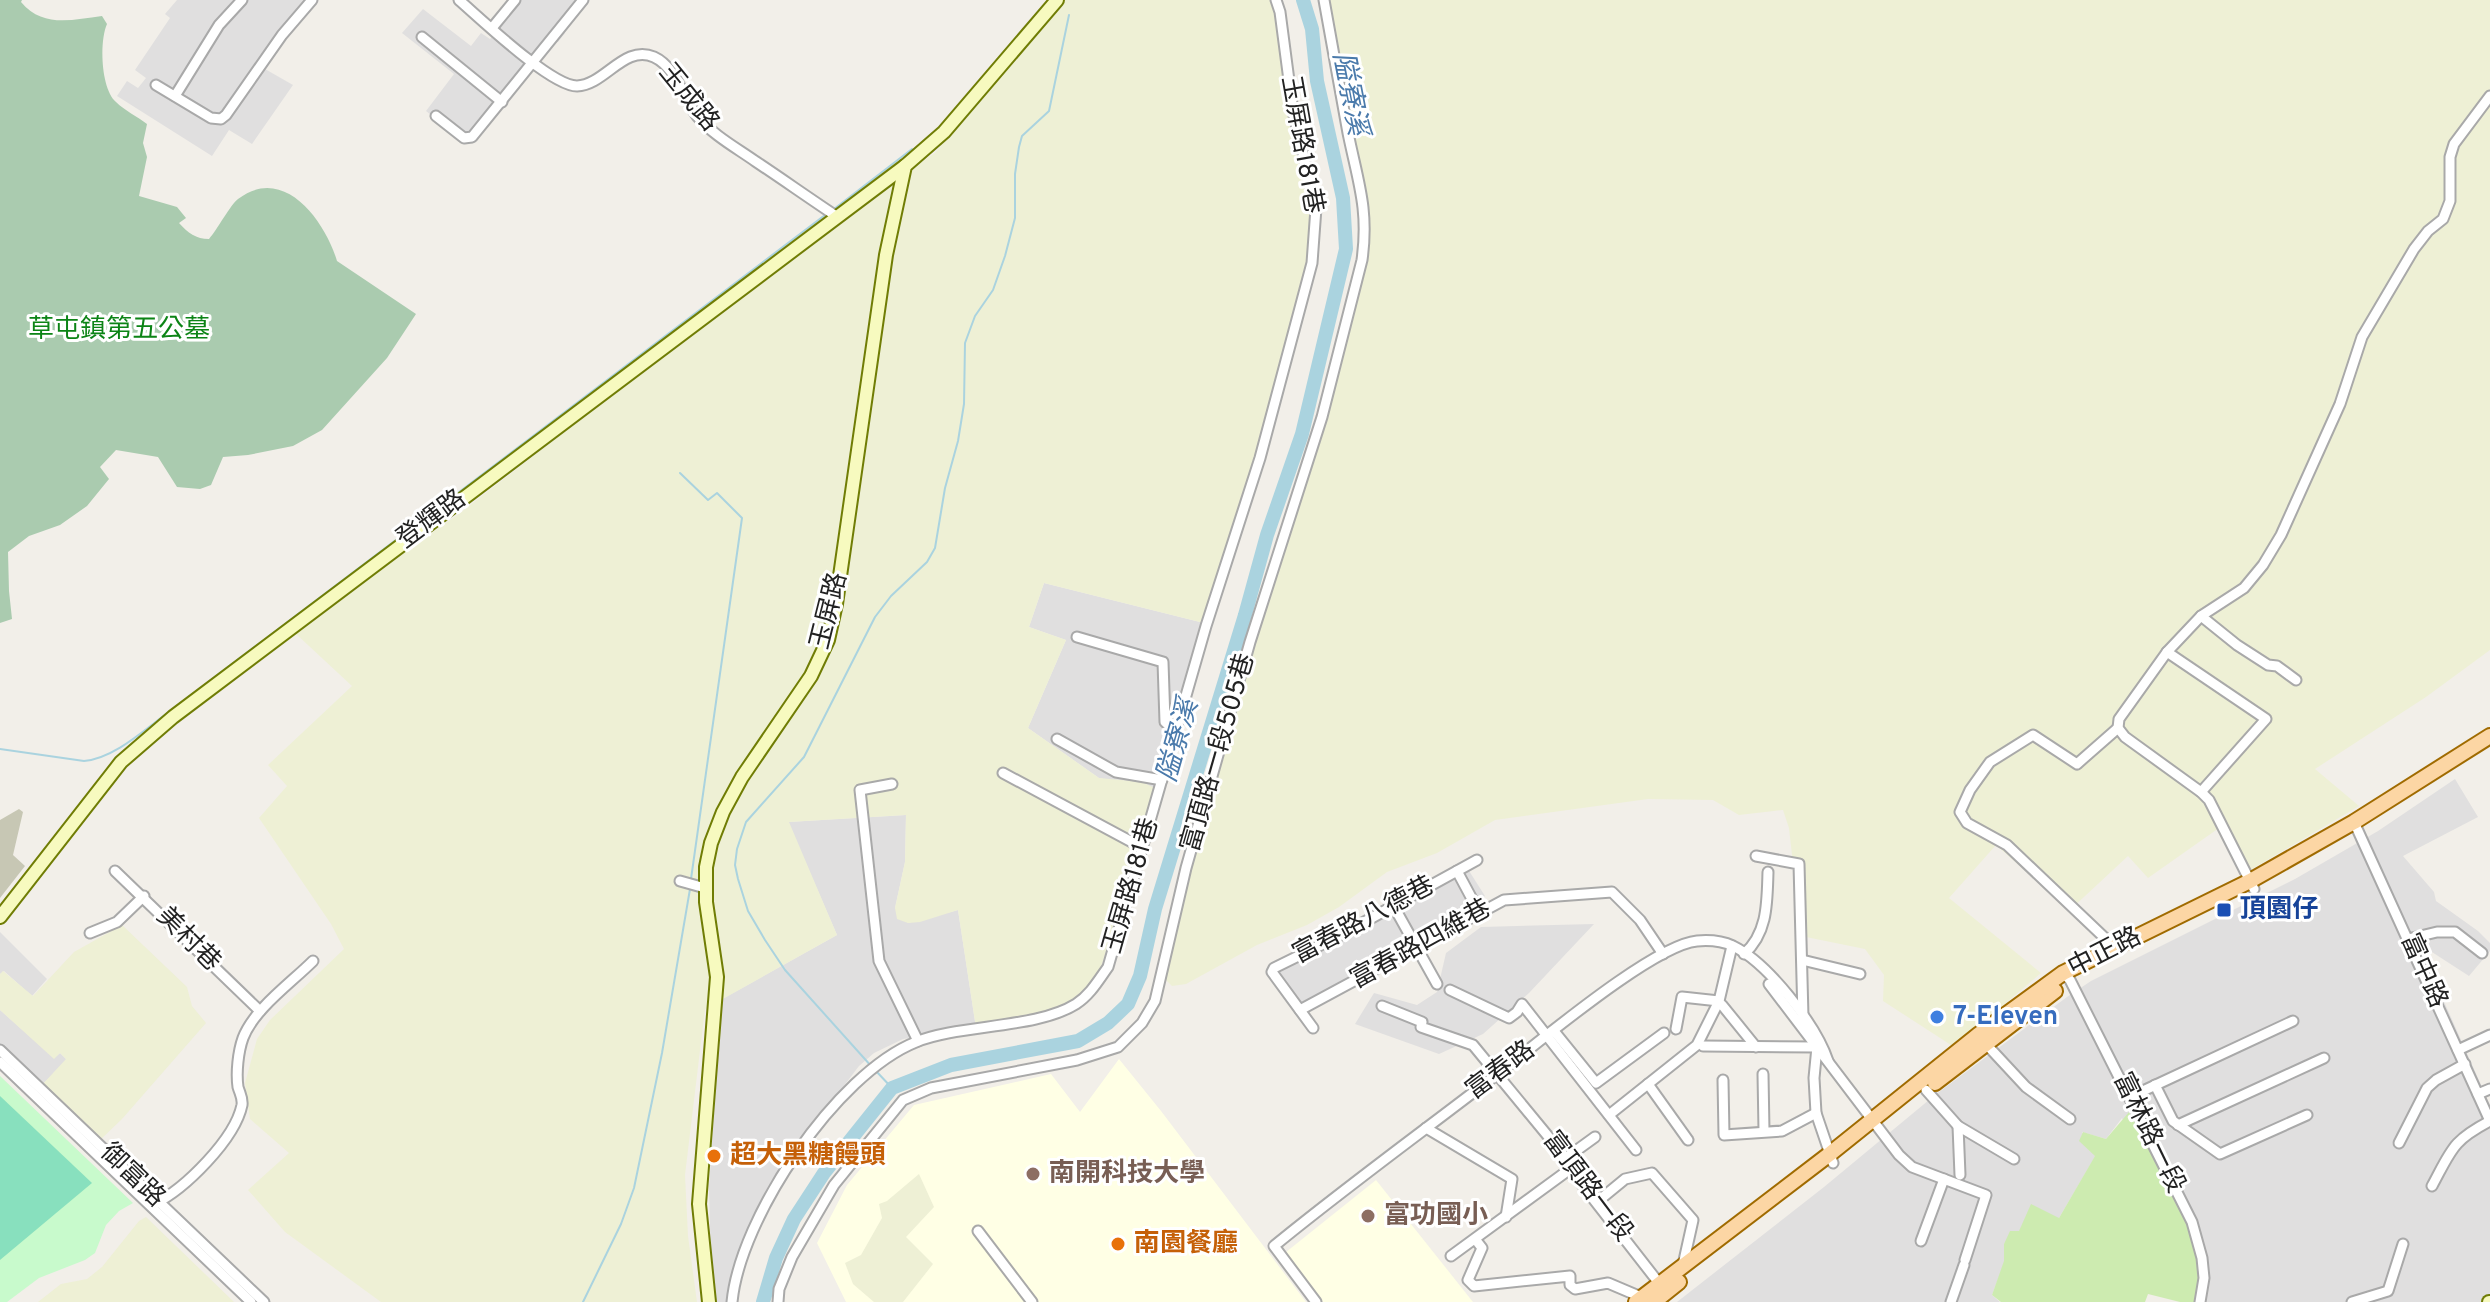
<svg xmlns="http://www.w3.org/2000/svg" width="2490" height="1302" viewBox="0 0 2490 1302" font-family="Overpass,'Noto Sans TC',sans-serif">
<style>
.residential{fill:#e0dfdf}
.education{fill:#ffffe5}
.construction{fill:#c7c7b4}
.farmland{fill:#eef0d5}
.grass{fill:#cdebb0}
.cemetery{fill:#aacbaf}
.park{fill:#c8facc}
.pitch{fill:#88e0be}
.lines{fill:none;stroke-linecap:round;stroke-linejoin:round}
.stream{stroke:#aad3df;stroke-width:2}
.river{stroke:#aad3df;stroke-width:14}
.street-casing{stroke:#a9a9a9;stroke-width:13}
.secondary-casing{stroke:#707d05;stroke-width:16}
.primary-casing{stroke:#a06b00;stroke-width:18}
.street{stroke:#fff;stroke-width:9}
.secondary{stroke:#f7fabf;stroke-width:12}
.primary{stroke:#fcd6a4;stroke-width:14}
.transit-dot{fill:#1a4fb4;stroke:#fff;stroke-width:3}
.shop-dot{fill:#3f7fe0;stroke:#fff;stroke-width:3}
.food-dot{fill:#e8710a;stroke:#fff;stroke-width:3}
.education-dot{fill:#8d6e63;stroke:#fff;stroke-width:3}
.labels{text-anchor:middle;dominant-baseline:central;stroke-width:6;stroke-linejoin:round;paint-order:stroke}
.street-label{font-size:26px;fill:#222;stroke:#fff}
.park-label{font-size:26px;fill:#0c8416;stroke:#fff}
.transit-label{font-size:26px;font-weight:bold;fill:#164399;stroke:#fff;text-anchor:start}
.shop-label{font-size:26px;font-weight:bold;fill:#366cbe;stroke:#fff;text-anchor:start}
.food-label{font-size:26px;font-weight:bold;fill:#c56008;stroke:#fff;text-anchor:start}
.education-label{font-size:26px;font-weight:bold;fill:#785e54;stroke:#fff;text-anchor:start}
.water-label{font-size:28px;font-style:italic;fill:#4a7aab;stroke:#fff}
</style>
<rect width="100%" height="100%" fill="#f2efe9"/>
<g class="residential">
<polygon points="177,0 311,0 258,65 293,85 252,144 229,130 212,156 117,96 127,81 138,88 146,78 135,70 170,18 165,14"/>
<polygon points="521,0 581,0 560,29 565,33 558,42 553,39 468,139 461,138 426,111 454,74 402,33 423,9 471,46 481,33 490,39"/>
<polygon points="1044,583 1204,623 1157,789 1099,778 1028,728 1066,640 1029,627"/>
<polygon points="2455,779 2478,817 2403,856 2434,892 2436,901 2478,931 2490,943 2490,951 2469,976 2418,943 2490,1105 2490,1302 2200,1302 2122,1118 2106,1139 2082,1132 2096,1155 2059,1218 2019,1231 2004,1244 2005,1261 1992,1295 2000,1302 1677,1302 1824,1187 1935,1095 2067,997 2091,981 2295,879 2378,831"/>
<polygon points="906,815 905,862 895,908 908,923 958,910 976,1028 903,1039 874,1053 859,1066 789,1158 740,1248 726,1302 716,1302 711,1266 709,1186 722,999 837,935 788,822"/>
<polygon points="1464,863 1485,896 1295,1008 1269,972"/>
<polygon points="1594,924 1529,993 1483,1034 1439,1054 1355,1024 1374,993 1417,1005 1437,992 1446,953 1481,927"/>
<polygon points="0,932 47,979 32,996 4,971 0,974"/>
<polygon points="0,1010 54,1058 60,1053 67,1060 41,1086 0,1046"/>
</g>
<g class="education">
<polygon points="1119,1059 1161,1111 1306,1302 846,1302 817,1243 847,1185 914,1105 1051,1074 1080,1112"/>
<polygon points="1376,1180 1473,1302 1323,1302 1286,1252"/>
</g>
<polygon class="construction" points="19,809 23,812 13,855 25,866 0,898 0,820"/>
<g class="farmland">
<polygon points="1062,0 1271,0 1277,22 1290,111 1312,226 1304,287 1252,468 1204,623 1044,583 1029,627 1066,640 1028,728 1099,778 1142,782 1157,789 1100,970 1082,997 1039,1017 976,1028 958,910 920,922 908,923 897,919 895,908 905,862 906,815 789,822 837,935 705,1009 685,1175 688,1236 697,1302 381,1302 285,1232 248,1190 289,1153 250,1119 245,1083 257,1039 270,1020 344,949 331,924 259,818 287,786 268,765 352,686 295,633 349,590 456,516 870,195 935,153"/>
<polygon points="1326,0 2490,0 2490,650 2426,697 2315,769 2359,806 2245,873 2219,828 2148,878 2128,856 2070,910 1996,845 1949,898 2041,973 1954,1047 1883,1001 1884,975 1865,949 1801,936 1789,828 1783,810 1739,815 1713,800 1648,799 1495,820 1437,853 1387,872 1339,907 1307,925 1257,945 1186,984 1172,986 1163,977 1181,905 1256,639 1326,418 1365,269 1370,231 1367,204"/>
<polygon points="122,925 187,987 192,1006 206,1023 122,1119 99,1141 41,1086 66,1059 60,1053 54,1059 0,1010 0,974 3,971 33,996 74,952"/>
<polygon points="919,1174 934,1207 906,1237 933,1264 903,1302 874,1302 853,1284 845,1263 861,1255 882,1218 879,1204 887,1201"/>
<polygon points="146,1217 234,1302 38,1302 61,1284 87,1279 102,1267 139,1221"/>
</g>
<polygon class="grass" points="2135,1105 2196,1234 2200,1302 2180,1302 2148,1294 2145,1302 2001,1302 1992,1295 2004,1261 2004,1244 2010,1231 2019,1231 2031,1204 2059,1218 2095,1156 2079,1141 2083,1132 2106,1139"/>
<path class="cemetery" d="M0 0H22L21 2C43 28 71 20 102 16L107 24C99 42 101 89 116 102 125 111 137 116 147 124L143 143 147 157 139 196 177 207 186 218 179 223C188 233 196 239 209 239 217 230 231 204 238 199 284 164 325 221 337 261L416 314 387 358 322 430 293 446 248 455 223 457 211 485 200 489 177 487 158 457 116 450 100 467 109 479 87 506 60 525 29 536 8 552 9 591 12 619 0 623Z"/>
<polygon class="park" points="0,1076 133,1203 119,1211 106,1225 95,1253 85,1260 39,1278 7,1302 0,1302"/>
<polygon class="pitch" points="0,1096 92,1183 0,1260"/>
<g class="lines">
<g class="stream">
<polyline points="834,209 912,149"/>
<polyline points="680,473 708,500 717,493 742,518 691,879"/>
<path d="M0 749 84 761C115 758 145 729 170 711L825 215"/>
<polyline points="872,1067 785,970 765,940 748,911 738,879 735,865 737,849 746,822 804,757 875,617 891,596 927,562 935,548 945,488 958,441 964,404 965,343 975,316 993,290 1005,256 1015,218 1015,174 1019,147 1022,136 1049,111 1069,15"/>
<polyline points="876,1071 892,1088"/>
<polyline points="583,1302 621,1224 634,1188 662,1053 690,889"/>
</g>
<polyline class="river" points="763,1302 776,1258 794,1219 824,1173 892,1088 951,1065 1078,1041 1108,1023 1128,1004 1140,976 1155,909 1245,615 1267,535 1302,434 1346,249 1343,198 1317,81 1312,29 1303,0"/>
<defs>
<g id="street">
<path d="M459 0C481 19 551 86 577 86 605 85 624 44 654 57 676 67 683 98 697 116 713 135 735 147 755 161 782 179 809 198 836 216"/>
<polyline points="492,28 515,0"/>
<polyline points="422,37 502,102"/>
<polyline points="156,85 211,118 221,119 226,115 282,35 312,0"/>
<polyline points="175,96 219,25 242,0"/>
<polyline points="436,116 464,138 472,137 583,0"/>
<polyline points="2201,616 2237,645 2268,665 2277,666 2296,680"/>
<polyline points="1077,637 1163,662 1165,722 1176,732"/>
<polyline points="2167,652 2266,719 2201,792"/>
<polyline points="1057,739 1116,772 1162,780"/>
<polyline points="1003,773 1143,848"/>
<polyline points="892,784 860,790 879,961 918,1041"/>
<polyline points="2354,822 2490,1121"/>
<polyline points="1756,856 1799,864 1803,1017"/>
<polyline points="115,871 260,1011"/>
<polyline points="1457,871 1479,912"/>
<polyline points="680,881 705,888"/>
<polyline points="2254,889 2209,800 2201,792 2125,737 2118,728 2119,719 2167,652 2201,616 2244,588 2263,565 2281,535 2340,404 2362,337 2414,249 2428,231 2443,219 2450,201 2450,157 2454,144 2490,96"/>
<polyline points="1393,905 1437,984"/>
<polyline points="90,933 117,922 144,896"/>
<polyline points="2408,939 2437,932 2455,932 2482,953"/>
<polyline points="2110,948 2108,941 2007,845 1967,823 1960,812 1970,790 1990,762 2033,735 2077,764 2118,728"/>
<path d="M1744 954C1768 933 1767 902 1768 872"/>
<polyline points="1802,960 1860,974"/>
<polyline points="2063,973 2070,980 2192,1222 2202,1258 2204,1278 2200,1302"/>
<polyline points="1769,984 1899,1155 1912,1167 1986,1195 1965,1260"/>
<polyline points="1450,990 1509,1018 1517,1012 1522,1004 1636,1150"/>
<polyline points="1722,1005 1756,1047"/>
<polyline points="1382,1006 1422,1022 1421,1027 1473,1045 1566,1158 1570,1169 1662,1287"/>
<polyline points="1300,1010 1504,900 1612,892 1640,920 1663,954"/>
<polyline points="1313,1028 1272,972 1274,968 1337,937 1477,860"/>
<polyline points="1676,1029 1682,997 1719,1001"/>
<polyline points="1554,1031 1596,1083 1664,1033"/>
<polyline points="1986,1044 2026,1087 2070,1119"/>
<polyline points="1703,1046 1817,1047 1814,1078 1816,1113 1833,1163"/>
<polyline points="0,1050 264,1302"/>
<polyline points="2458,1050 2490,1035"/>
<polyline points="0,1062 251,1302"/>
<polyline points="1763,1074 1764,1131"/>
<polyline points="1723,1080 1724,1135 1782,1131 1816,1113"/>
<polyline points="1648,1084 1688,1140"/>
<polyline points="2155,1085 2173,1121 2220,1154 2307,1115"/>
<polyline points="1926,1090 1958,1126 2014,1159"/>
<polyline points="2478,1094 2490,1089"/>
<polyline points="2130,1097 2293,1021"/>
<polyline points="1609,1115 1697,1045 1719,1001 1732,946"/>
<polyline points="2178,1125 2324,1058"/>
<polyline points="1958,1126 1960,1175"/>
<polyline points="1426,1128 1512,1179 1506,1217"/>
<polyline points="2399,1143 2427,1088 2436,1080 2465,1064"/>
<polyline points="1566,1158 1595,1137"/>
<path d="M2432 1186C2452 1149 2452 1141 2490 1121"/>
<polyline points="1597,1202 1625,1179 1652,1173 1693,1220 1683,1265"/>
<path d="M154 1204C185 1189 235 1139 242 1105 243 1098 240 1094 238 1087 236 1073 238 1052 243 1038 254 1009 291 983 313 961"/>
<polyline points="978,1231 1032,1302"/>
<polyline points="1475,1239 1482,1248 1468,1280 1474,1286 1570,1276 1570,1285 1575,1289 1608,1283 1641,1297"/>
<polyline points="1921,1241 1944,1179"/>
<polyline points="1451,1256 1570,1169"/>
<path d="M732 1302C740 1218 836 1074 916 1042 960 1024 1036 1029 1076 1004 1090 995 1098 981 1108 967L1206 626 1260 458 1312 263 1316 208 1293 111 1280 12 1276 0"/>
<path d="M778 1302 779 1289 792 1257 834 1185 903 1100 931 1088 1077 1060 1118 1047 1142 1023 1155 1001 1186 868 1250 642 1322 417 1362 260C1369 209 1358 182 1348 133 1340 89 1332 44 1324 0"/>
<path d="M1316 1302 1274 1246C1346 1187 1422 1132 1496 1075 1536 1045 1653 945 1697 941 1708 940 1722 941 1733 946 1768 963 1816 1025 1828 1061"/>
<polyline points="1951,1302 1964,1265"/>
<polyline points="2352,1302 2388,1291 2403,1244"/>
</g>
<g id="secondary">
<polyline points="0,917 121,762 173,717 905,166"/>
<polyline points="709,1302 699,1204 717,977 706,902 706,867 711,843 723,812 742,777 811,676 828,640 836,604 886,255 905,166 944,132 1057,0"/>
<polyline points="2489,1302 2490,1302"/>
</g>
<g id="primary">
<polyline points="1935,1083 2055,991"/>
<polyline points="1636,1302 1831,1153 1978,1035 2063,973 2250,881 2354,822 2490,736"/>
<polyline points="1654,1302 1679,1282"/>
</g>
</defs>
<use href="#street" class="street-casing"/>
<use href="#secondary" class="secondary-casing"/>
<use href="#primary" class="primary-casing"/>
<use href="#street" class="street"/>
<use href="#secondary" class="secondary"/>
<use href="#primary" class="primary"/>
</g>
<rect class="transit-dot" x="2216" y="902" width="16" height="16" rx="4"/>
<circle class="shop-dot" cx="1937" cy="1017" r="8"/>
<g class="food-dot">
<circle cx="714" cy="1156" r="8"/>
<circle cx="1118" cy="1244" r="8"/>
</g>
<g class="education-dot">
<circle cx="1033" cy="1174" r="8"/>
<circle cx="1368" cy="1216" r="8"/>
</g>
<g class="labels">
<g class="street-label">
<text transform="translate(688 98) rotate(51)">玉成路</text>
<text transform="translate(1301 145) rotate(80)">玉屏路181巷</text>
<text transform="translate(432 520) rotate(-37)">登輝路</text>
<text transform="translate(830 611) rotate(-76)">玉屏路</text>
<text transform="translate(1219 753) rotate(-74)">富頂路一段505巷</text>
<text transform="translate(1132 886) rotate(-74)">玉屏路181巷</text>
<text transform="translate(1364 921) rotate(-28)">富春路八德巷</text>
<text transform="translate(188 940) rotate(45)">美村巷</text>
<text transform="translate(1421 945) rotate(-29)">富春路四維巷</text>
<text transform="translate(2105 953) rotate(-27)">中正路</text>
<text transform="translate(2423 971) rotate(66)">富中路</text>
<text transform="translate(1501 1071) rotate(-37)">富春路</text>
<text transform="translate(2148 1133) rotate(64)">富林路一段</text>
<text transform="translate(132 1176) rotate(44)">御富路</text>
<text transform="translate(1587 1187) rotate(53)">富頂路一段</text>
</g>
<g class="park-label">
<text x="119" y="330">草屯鎮第五公墓</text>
</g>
<g class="transit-label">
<text x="2240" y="910">頂園仔</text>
</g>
<g class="shop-label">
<text x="1953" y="1017">7-Eleven</text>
</g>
<g class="food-label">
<text x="730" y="1156">超大黑糖饅頭</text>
<text x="1134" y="1244">南園餐廳</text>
</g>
<g class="education-label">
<text x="1049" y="1174">南開科技大學</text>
<text x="1384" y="1216">富功國小</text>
</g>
<g class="water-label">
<text transform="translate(1349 94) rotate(79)">隘寮溪</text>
<text transform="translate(1179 741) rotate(-74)">隘寮溪</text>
</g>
</g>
</svg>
